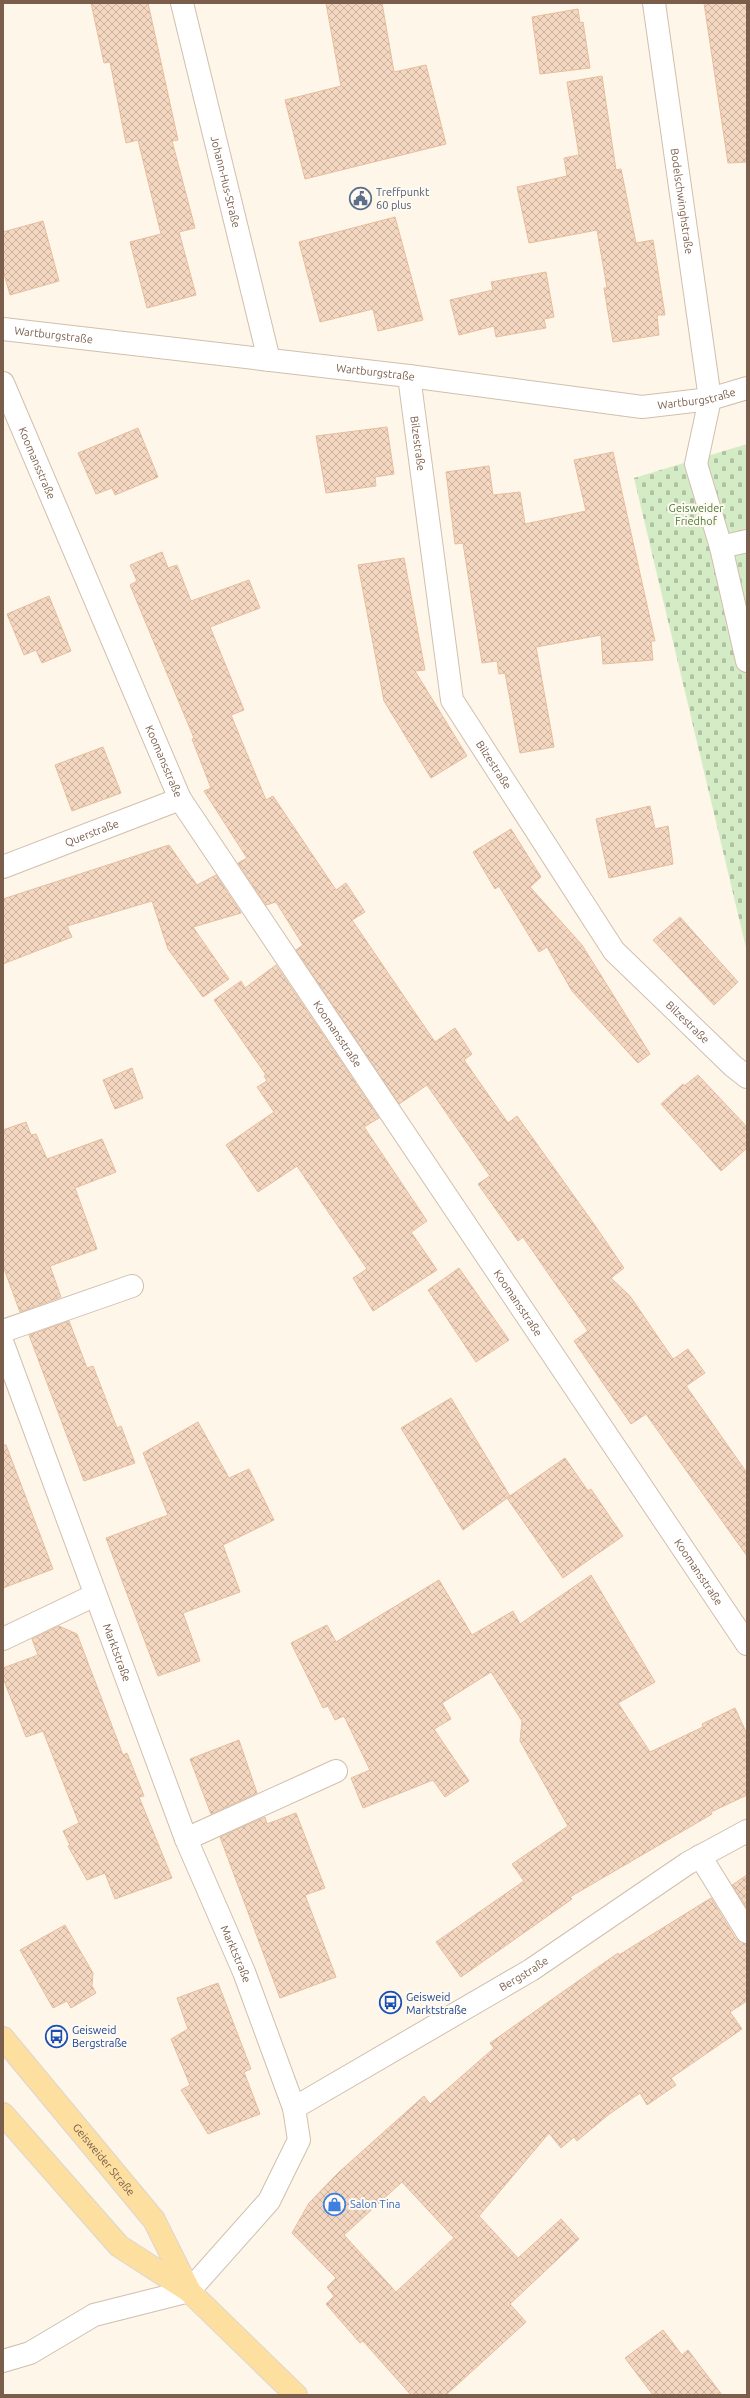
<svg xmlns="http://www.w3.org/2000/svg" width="750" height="2398" viewBox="0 0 750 2398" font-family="Ubuntu,sans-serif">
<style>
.cemetery{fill:url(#cemetery-stones)}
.building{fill:url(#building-cross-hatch);stroke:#e8be9f;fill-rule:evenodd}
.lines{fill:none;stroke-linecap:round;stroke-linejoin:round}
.minor-casing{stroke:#d1bfad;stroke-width:24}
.major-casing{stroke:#dcd5d0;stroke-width:24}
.minor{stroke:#fff;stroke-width:22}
.major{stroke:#fddfa0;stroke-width:22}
.labels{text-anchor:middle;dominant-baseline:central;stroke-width:4;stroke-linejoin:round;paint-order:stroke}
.street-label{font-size:11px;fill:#7a5e4b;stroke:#fffaf1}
.service-label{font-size:11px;fill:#4e5e75;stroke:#fffaf1;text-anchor:start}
.park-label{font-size:11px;fill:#4e7a3f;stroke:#fffaf1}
.transit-label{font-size:11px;fill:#164399;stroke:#fffaf1;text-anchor:start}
.shop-label{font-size:11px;fill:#366cbe;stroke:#fffaf1;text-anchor:start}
</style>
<defs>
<pattern id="cemetery-stones" width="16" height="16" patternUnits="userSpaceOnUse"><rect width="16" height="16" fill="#d4ecc6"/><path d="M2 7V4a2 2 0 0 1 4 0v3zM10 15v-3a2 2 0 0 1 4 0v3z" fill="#b1c2a3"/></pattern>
<pattern id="building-cross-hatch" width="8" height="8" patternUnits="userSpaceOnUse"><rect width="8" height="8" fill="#f4d7c0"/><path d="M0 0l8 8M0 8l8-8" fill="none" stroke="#cbb29e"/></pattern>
</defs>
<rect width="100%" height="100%" fill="#fdf6e9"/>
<polygon class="cemetery" points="747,444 747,952 634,478"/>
<g class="building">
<polygon points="91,3 148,3 178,140 172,141 195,228 179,232 196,295 147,308 130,242 161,234 138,140 126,143 110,62 104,63"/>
<polygon points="326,3 382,3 394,72 426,65 446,144 305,179 285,100 341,86"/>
<polygon points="704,3 747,3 747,162 728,163"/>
<polygon points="578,9 580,23 583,22 590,68 540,74 532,17"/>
<polygon points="602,76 616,170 621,169 636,243 653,240 665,315 657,315 659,335 613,342 604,288 607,288 597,230 529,243 517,187 567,176 564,158 579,155 567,82"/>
<polygon points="395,217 423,320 378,331 373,309 320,322 299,242"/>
<polygon points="43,221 59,281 10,295 3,270 3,232"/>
<polygon points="546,272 554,317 544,319 546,328 496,337 494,326 459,335 450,300 493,290 491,282"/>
<polygon points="387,427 394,474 375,477 376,486 326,493 316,436"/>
<polygon points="138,428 158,477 115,495 112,488 96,494 78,453"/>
<polygon points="613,452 655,641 651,641 653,660 603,664 601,635 536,647 554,747 520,753 505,673 499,674 497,661 482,663 463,543 455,544 446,472 489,466 493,495 520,492 525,524 586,511 574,460"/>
<polygon points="162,552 168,568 177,565 191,601 249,580 260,608 210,627 244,710 231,715 266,800 273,796 336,890 346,883 365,912 352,920 435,1042 455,1028 472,1054 464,1060 508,1123 517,1116 596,1227 624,1268 611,1278 630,1296 673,1359 688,1349 705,1373 686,1386 747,1473 747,1556 646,1414 631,1424 574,1341 588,1331 523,1237 518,1241 478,1184 490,1176 427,1085 399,1104 296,950 303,945 276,902 266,905 238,863 247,858 204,791 211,788 192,739 194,738 130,585 137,581 130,565"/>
<polygon points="404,558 425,670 415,671 467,756 431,778 384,701 358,565"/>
<polygon points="49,596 71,651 42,663 36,650 24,655 7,614"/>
<polygon points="103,747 121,793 72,811 55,765"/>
<polygon points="650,806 655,829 668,826 673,864 609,878 596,819"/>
<polygon points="511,829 541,877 530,887 582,945 650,1054 638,1063 572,991 547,947 539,952 499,886 495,889 473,852"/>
<polygon points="169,845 197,885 216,875 241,913 193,927 229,979 203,997 168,949 152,901 67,926 72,937 3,964 3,899"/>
<polygon points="680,917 738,982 714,1005 653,940"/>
<polygon points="276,965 379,1118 364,1127 427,1221 411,1232 437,1270 373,1311 353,1278 367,1269 297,1166 258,1192 226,1145 274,1112 257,1087 267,1081 264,1076 266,1075 214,1000 241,981 245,988"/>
<polygon points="132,1068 143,1098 115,1109 103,1080"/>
<polygon points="698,1075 747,1127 747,1148 721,1171 661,1104 683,1084 684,1086"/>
<polygon points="26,1122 31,1135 36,1134 47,1159 102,1139 116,1172 75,1188 97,1249 50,1266 61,1297 20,1312 3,1266 3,1130"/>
<polygon points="459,1268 509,1340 476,1362 428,1290"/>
<polygon points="69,1321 87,1368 93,1366 117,1428 121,1426 135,1463 84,1481 29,1335"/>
<polygon points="451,1398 510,1496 463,1530 401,1428"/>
<polygon points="198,1422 229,1478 249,1469 274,1520 223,1545 240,1592 183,1613 200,1661 158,1676 106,1538 168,1515 143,1453"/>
<polygon points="3,1445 6,1445 53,1569 3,1588"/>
<polygon points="565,1458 588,1491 591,1489 623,1536 563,1578 507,1498"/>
<polygon points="591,1575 655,1682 618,1703 650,1752 703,1727 702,1724 735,1708 747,1734 747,1795 711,1812 712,1814 570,1897 572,1899 461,1977 436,1942 524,1881 512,1864 568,1826 520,1741 522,1721 491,1672 442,1703 451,1719 434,1729 469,1781 445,1797 433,1780 363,1808 351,1778 370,1770 344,1716 335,1720 328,1706 323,1708 291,1643 327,1625 336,1642 439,1580 472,1635 513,1611 520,1624"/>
<polygon points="59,1626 77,1634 123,1755 127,1753 144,1796 139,1797 172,1878 115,1899 105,1873 87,1880 68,1846 70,1845 63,1831 79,1823 43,1731 26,1737 3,1678 3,1668 38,1655 32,1639"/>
<polygon points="239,1740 257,1793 211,1814 190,1759"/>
<polygon points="296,1813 325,1888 305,1895 336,1977 280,1998 220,1837 265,1817 267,1824"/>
<polygon points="747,1875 747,1908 732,1885"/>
<path d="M711 1898 736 1939 747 1944V2001L730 2012 742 2029 671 2078 676 2085 647 2105 640 2093 608 2115 577 2141 574 2137 561 2148 549 2133 479 2216 518 2258 561 2219 579 2239 510 2304 526 2322 446 2395H411L363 2341 360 2343 326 2304 334 2296 327 2287 336 2278 292 2233 309 2203 338 2173 424 2096 430 2104 494 2048 490 2043 618 1953 619 1955ZM402 2182 454 2238 396 2292 344 2235Z"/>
<polygon points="65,1925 93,1973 92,1986 96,1993 71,2008 67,2001 53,2008 20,1950"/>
<polygon points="218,1983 251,2069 244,2072 260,2114 208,2134 181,2090 190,2085 171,2039 188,2029 177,1998"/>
<polygon points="663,2330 682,2355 688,2350 722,2395 653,2395 625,2358"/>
</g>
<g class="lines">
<defs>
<g id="minor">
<path id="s1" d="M182 3 269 360"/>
<path id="s2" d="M654 3 710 399 696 464 721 547 747 661"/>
<path id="s3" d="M3 329 409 376 642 407 710 399 747 388"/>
<path id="s4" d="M409 376 452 700 614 951 733 1066 747 1077"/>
<path id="s5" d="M3 383 180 799 747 1644"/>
<polyline points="721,547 747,541"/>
<path id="s6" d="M3 867 180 799"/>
<polyline points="3,1331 132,1286"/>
<path id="s7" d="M3 1344 186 1839 244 1972 294 2108 299 2140 269 2201 189 2291 94 2315 30 2353 3 2361"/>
<polyline points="3,1639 95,1595"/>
<polyline points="186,1839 336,1771"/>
<polyline points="700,1856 747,1932"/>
<path id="s8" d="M294 2108 531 1970 688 1863 747 1831"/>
</g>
<g id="major">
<path id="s9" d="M3 2038 154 2220 189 2290"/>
<polyline points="3,2114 119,2246 189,2291 296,2395"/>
</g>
</defs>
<use href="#minor" class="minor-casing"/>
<use href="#major" class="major-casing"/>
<use href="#minor" class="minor"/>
<use href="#major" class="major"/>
</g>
<defs>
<symbol id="civic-ring" viewBox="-11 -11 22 22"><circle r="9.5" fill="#fffaf1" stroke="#5c6f8a" stroke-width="1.5"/><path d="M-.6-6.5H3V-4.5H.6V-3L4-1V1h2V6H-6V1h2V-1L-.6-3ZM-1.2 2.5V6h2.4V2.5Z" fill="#5c6f8a"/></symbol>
<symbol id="bus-ring" viewBox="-11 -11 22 22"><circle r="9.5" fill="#fffaf1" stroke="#1a4fb4" stroke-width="1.5"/><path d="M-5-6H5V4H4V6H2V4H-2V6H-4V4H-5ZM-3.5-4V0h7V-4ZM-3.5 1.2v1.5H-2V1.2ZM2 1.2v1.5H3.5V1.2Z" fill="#1a4fb4"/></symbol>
<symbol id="shop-ring" viewBox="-11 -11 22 22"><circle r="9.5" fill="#fffaf1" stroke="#3f7fe0" stroke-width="1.5"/><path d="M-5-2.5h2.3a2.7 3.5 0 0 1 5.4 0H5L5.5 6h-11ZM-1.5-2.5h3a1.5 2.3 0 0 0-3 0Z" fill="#3f7fe0"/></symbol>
</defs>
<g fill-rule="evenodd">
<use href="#civic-ring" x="348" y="186" width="25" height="25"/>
<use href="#bus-ring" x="378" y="1990" width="25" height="25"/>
<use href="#bus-ring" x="44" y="2024" width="25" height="25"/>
<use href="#shop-ring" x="322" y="2192" width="25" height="25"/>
</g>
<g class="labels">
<g class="street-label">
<text stroke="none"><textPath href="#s1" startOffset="184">Johann-Hus-Straße</textPath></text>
<text stroke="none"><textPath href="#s2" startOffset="200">Bodelschwinghstraße</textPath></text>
<text stroke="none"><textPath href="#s3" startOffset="51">Wartburgstraße</textPath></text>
<text stroke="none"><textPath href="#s3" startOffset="375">Wartburgstraße</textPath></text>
<text stroke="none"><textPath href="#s3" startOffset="699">Wartburgstraße</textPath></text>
<text stroke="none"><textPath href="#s4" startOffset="68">Bilzestraße</textPath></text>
<text stroke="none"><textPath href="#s5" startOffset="87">Koomansstraße</textPath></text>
<text stroke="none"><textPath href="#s5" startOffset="411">Koomansstraße</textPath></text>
<text stroke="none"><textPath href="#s4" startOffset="404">Bilzestraße</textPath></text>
<text stroke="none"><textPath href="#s6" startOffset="95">Querstraße</textPath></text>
<text stroke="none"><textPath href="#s4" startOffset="728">Bilzestraße</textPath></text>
<text stroke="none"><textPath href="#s5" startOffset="735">Koomansstraße</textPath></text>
<text stroke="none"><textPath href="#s5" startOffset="1059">Koomansstraße</textPath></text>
<text stroke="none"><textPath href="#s5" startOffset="1383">Koomansstraße</textPath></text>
<text stroke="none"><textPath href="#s7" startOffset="329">Marktstraße</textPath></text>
<text stroke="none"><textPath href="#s7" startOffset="653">Marktstraße</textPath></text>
<text stroke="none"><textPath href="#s8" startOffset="266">Bergstraße</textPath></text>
<text stroke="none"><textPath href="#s9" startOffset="158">Geisweider Straße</textPath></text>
</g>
<g class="service-label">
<text x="376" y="192">Treffpunkt<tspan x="376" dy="13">60 plus</tspan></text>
</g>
<g class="park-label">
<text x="696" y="508">Geisweider<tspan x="696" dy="13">Friedhof</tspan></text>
</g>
<g class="transit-label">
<text x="406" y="1997">Geisweid<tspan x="406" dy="13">Marktstraße</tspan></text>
<text x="72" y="2030">Geisweid<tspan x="72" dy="13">Bergstraße</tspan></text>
</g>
<g class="shop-label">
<text x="350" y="2204">Salon Tina</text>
</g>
</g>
<rect width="750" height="2398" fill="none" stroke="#7a5e4b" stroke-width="8"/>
</svg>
